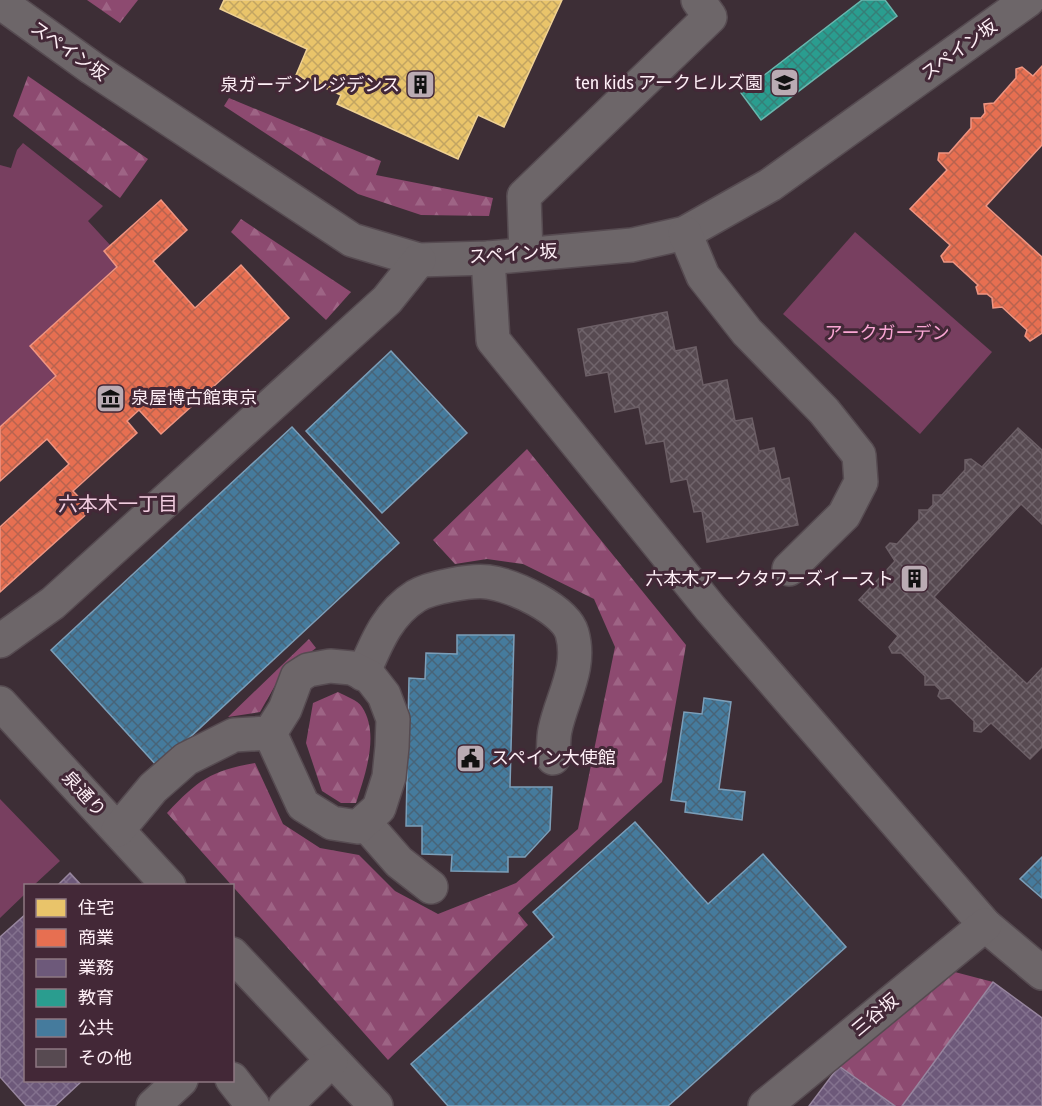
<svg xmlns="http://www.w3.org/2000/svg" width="1042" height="1106" viewBox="0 0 1042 1106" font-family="'Fira Sans Condensed','Noto Sans JP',sans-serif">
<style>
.green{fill:#783f60}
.forest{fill:url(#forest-firs)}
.homes{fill:url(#homes-cross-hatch);stroke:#efd194;stroke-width:1.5}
.shops{fill:url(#shops-cross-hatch);stroke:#ee9582;stroke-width:1.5}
.offices{fill:url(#offices-cross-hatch);stroke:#98869f;stroke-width:1.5}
.schools{fill:url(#schools-cross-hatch);stroke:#6ab6ae;stroke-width:1.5}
.public{fill:url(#public-cross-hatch);stroke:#7c9eb8;stroke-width:1.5}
.building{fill:url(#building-cross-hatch);stroke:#6c5f66;stroke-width:1.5}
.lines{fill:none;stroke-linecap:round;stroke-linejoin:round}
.minor-casing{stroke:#564b51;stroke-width:36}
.minor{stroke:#6d6669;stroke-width:33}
.labels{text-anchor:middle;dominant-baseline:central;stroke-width:6;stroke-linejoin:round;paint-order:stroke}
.street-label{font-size:18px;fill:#feeff6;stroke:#432837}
.poi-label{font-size:18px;fill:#feeff6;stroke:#432837;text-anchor:end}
.park-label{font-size:18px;fill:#faa6d4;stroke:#432837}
.neighbourhood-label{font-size:20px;fill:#f1ccdf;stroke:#432837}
</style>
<defs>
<pattern id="forest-firs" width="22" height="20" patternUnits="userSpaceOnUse" patternTransform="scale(1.5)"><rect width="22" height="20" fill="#8d4a70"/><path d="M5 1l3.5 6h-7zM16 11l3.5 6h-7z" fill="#9e6485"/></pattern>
<pattern id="homes-cross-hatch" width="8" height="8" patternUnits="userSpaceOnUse" patternTransform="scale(1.5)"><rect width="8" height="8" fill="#e9c46a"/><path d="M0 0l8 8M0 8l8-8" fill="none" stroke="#c2a562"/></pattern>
<pattern id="shops-cross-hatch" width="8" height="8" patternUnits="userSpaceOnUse" patternTransform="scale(1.5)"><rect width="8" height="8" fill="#e76f51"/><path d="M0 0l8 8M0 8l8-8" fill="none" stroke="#b8634f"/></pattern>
<pattern id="offices-cross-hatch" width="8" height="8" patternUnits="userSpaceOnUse" patternTransform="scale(1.5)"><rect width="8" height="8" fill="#6d597a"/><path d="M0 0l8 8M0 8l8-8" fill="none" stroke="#83718e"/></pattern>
<pattern id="schools-cross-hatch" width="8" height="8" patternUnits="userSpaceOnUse" patternTransform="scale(1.5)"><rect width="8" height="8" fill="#2a9d8f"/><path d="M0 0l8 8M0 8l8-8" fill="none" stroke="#367f77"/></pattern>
<pattern id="public-cross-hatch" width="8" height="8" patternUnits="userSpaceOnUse" patternTransform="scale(1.5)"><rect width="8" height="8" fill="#457b9d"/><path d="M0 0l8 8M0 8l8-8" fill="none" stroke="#486478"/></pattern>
<pattern id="building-cross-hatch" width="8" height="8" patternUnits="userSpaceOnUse" patternTransform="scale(1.5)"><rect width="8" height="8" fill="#574a51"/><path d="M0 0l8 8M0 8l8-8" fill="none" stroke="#70646b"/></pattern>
</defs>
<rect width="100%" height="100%" fill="#3d2e36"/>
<g class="green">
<polygon points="23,143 103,206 88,221 111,246 104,252 117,267 30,346 56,376 0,427 0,165 11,168 17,150"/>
<polygon points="855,232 992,352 920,434 783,314"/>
<polygon points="0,799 60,861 34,885 26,886 25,894 0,918"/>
</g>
<g class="forest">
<polygon points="87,0 138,0 120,23"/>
<polygon points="28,76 148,159 120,198 13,116"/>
<polygon points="229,98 381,161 376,175 493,198 489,216 421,215 358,194 224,106"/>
<polygon points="241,219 351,292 326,320 231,232"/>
<path d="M527 449 686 645 662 782 518 913 528 925 388 1060 167 813C198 780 210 771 255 763L283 824 320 848 359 855 395 891 438 914 516 883 578 829 615 647 594 599 523 564 487 559 455 564 433 540Z"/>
<polygon points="309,639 316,648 281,675 260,712 228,717"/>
<path d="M338 692C345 696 358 700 362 707 380 734 365 775 356 803H341L322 791 306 743 313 703Z"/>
<polygon points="951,971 993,982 902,1106 895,1106 839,1066"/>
</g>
<polygon class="homes" points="224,0 562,0 504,127 478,115 458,159 337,104 341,95 296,75 307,49 220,9"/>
<g class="shops">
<polygon points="1042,66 1042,145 986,206 1042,257 1042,333 1030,341 1025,336 1027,330 1002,307 993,308 992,298 987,294 978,294 976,287 978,285 953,262 944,262 941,256 950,245 910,209 947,170 938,160 939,153 949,153 971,128 971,118 981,118 985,113 984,104 994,103 1016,78 1016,69 1022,67 1033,76"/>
<polygon points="161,200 187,230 153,261 195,308 241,265 289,318 161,434 139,410 127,421 137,433 73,491 91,510 0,592 0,527 69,464 47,439 0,481 0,427 56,376 30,346 117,267 104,251"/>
</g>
<g class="offices">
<polygon points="70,873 82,886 57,886"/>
<polygon points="26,914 26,1080 83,1080 55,1106 26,1106 0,1077 0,937"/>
<polygon points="993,982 1042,1018 1042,1106 902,1106"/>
<polygon points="839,1066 895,1106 809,1106"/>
</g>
<polygon class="schools" points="862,0 885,0 897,16 761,120 741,93"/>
<g class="public">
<polygon points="391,351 467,433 382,513 306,431"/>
<polygon points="292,427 399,543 158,767 51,650"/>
<polygon points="457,635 514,635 510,787 552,787 550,830 525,857 508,857 508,872 451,871 452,855 422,854 422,826 406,826 409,678 425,679 426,653 457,654"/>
<polygon points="704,698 731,702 719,789 745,792 742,820 685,812 686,802 671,800 684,712 702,714"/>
<polygon points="635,822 708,904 763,854 846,947 668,1106 448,1106 411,1064 554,937 533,912"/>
<polygon points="1042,857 1042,898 1020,879"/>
</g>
<g class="building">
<polygon points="667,312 675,351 696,347 703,385 727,380 735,421 752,418 759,451 774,448 781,480 789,478 798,525 707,542 702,511 694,512 687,479 671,482 664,441 646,444 639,407 615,412 608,372 586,376 578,329"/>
<polygon points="1018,428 1042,450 1042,524 1021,504 934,597 1027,684 1042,668 1042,747 1030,759 991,723 981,732 974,731 974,721 950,698 941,699 938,696 940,690 935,685 925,685 925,676 901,653 892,653 889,647 898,636 859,600 895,561 886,547 890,543 897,544 919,520 919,510 928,510 933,505 933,495 942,495 965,470 965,460 971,459 982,467"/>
</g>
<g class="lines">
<defs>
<g id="minor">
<polyline points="0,2 92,68 352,240 419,260 488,258 632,245 685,233 770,185 1028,0"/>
<polyline points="685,233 703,276 747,332 824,411 859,455 861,482 844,515 789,569"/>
<polyline points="526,254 524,196 710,17 698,0"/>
<polyline points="488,258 493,340 711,609 985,925 1042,973"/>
<polyline points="0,641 53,603 387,300 419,260"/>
<path d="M363 674C376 644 387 614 416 596 431 587 471 580 488 582 512 585 565 609 572 633 582 668 562 697 555 730 553 739 554 749 553 758"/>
<polyline points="0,703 169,886"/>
<polyline points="364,822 399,862 431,887"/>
<polyline points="118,830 153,788 186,759 234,735 270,733 285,709 297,677 308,670 330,666 352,668 370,677 384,695 393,719 392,747 389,777 379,808 358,827 332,823 303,805 270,733"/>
<polyline points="232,954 376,1106"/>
<polyline points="232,1079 253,1106"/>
<polyline points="153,1106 181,1080"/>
<polyline points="285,1106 331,1061"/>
<polyline points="765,1106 985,925"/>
</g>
</defs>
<use href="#minor" class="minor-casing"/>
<use href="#minor" class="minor"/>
</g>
<defs>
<symbol id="school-square" viewBox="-11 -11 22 22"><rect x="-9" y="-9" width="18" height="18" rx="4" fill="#baabb3" stroke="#432837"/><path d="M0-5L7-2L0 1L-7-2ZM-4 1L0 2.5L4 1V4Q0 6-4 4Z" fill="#111"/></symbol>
<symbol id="building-square" viewBox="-11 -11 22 22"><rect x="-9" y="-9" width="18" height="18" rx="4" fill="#baabb3" stroke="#432837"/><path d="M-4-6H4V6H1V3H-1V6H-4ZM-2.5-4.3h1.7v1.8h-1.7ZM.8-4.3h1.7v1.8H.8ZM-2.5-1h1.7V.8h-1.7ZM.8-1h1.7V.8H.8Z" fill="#111"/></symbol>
<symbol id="museum-square" viewBox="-11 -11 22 22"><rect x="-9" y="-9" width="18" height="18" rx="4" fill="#baabb3" stroke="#432837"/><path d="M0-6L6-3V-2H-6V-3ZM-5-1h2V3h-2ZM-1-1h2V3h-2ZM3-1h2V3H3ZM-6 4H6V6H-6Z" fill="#111"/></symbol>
<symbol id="civic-square" viewBox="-11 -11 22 22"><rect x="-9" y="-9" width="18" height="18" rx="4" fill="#baabb3" stroke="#432837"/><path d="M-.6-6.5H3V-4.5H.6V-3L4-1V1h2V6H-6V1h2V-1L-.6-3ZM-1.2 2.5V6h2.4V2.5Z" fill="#111"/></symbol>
</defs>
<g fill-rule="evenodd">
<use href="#school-square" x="768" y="66" width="33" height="33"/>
<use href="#building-square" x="404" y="68" width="33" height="33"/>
<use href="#museum-square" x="94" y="382" width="33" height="33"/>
<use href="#building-square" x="898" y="562" width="33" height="33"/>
<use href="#civic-square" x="454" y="742" width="33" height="33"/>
</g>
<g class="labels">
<g class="street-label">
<text transform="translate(959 50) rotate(-36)">スペイン坂</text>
<text transform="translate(69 51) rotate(35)">スペイン坂</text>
<text transform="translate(513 254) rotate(-4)">スペイン坂</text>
<text transform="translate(84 794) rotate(47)">泉通り</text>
<text transform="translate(875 1015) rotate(-40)">三谷坂</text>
</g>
<g class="poi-label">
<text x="763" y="83">ten kids アークヒルズ園</text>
<text x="400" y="85">泉ガーデンレジデンス</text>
<text x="131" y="398" text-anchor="start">泉屋博古館東京</text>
<text x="894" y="579">六本木アークタワーズイースト</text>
<text x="491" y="758" text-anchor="start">スペイン大使館</text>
</g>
<g class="park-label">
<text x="887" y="333">アークガーデン</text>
</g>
<g class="neighbourhood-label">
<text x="118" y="504">六本木一丁目</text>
</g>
</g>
<rect x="24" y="884" width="210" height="198" fill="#432837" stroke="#8e7883" stroke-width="1.5"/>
<rect x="36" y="899" width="30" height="18" fill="#e9c46a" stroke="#8e7883" stroke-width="1.5"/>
<text x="78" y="914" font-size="18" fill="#feeff6">住宅</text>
<rect x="36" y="929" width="30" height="18" fill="#e76f51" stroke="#8e7883" stroke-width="1.5"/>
<text x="78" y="944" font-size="18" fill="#feeff6">商業</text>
<rect x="36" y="959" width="30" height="18" fill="#6d597a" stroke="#8e7883" stroke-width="1.5"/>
<text x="78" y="974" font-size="18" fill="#feeff6">業務</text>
<rect x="36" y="989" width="30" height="18" fill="#2a9d8f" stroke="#8e7883" stroke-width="1.5"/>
<text x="78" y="1004" font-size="18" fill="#feeff6">教育</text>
<rect x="36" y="1019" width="30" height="18" fill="#457b9d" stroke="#8e7883" stroke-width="1.5"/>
<text x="78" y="1034" font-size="18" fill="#feeff6">公共</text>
<rect x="36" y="1049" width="30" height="18" fill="#574a51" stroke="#8e7883" stroke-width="1.5"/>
<text x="78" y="1064" font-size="18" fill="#feeff6">その他</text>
</svg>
